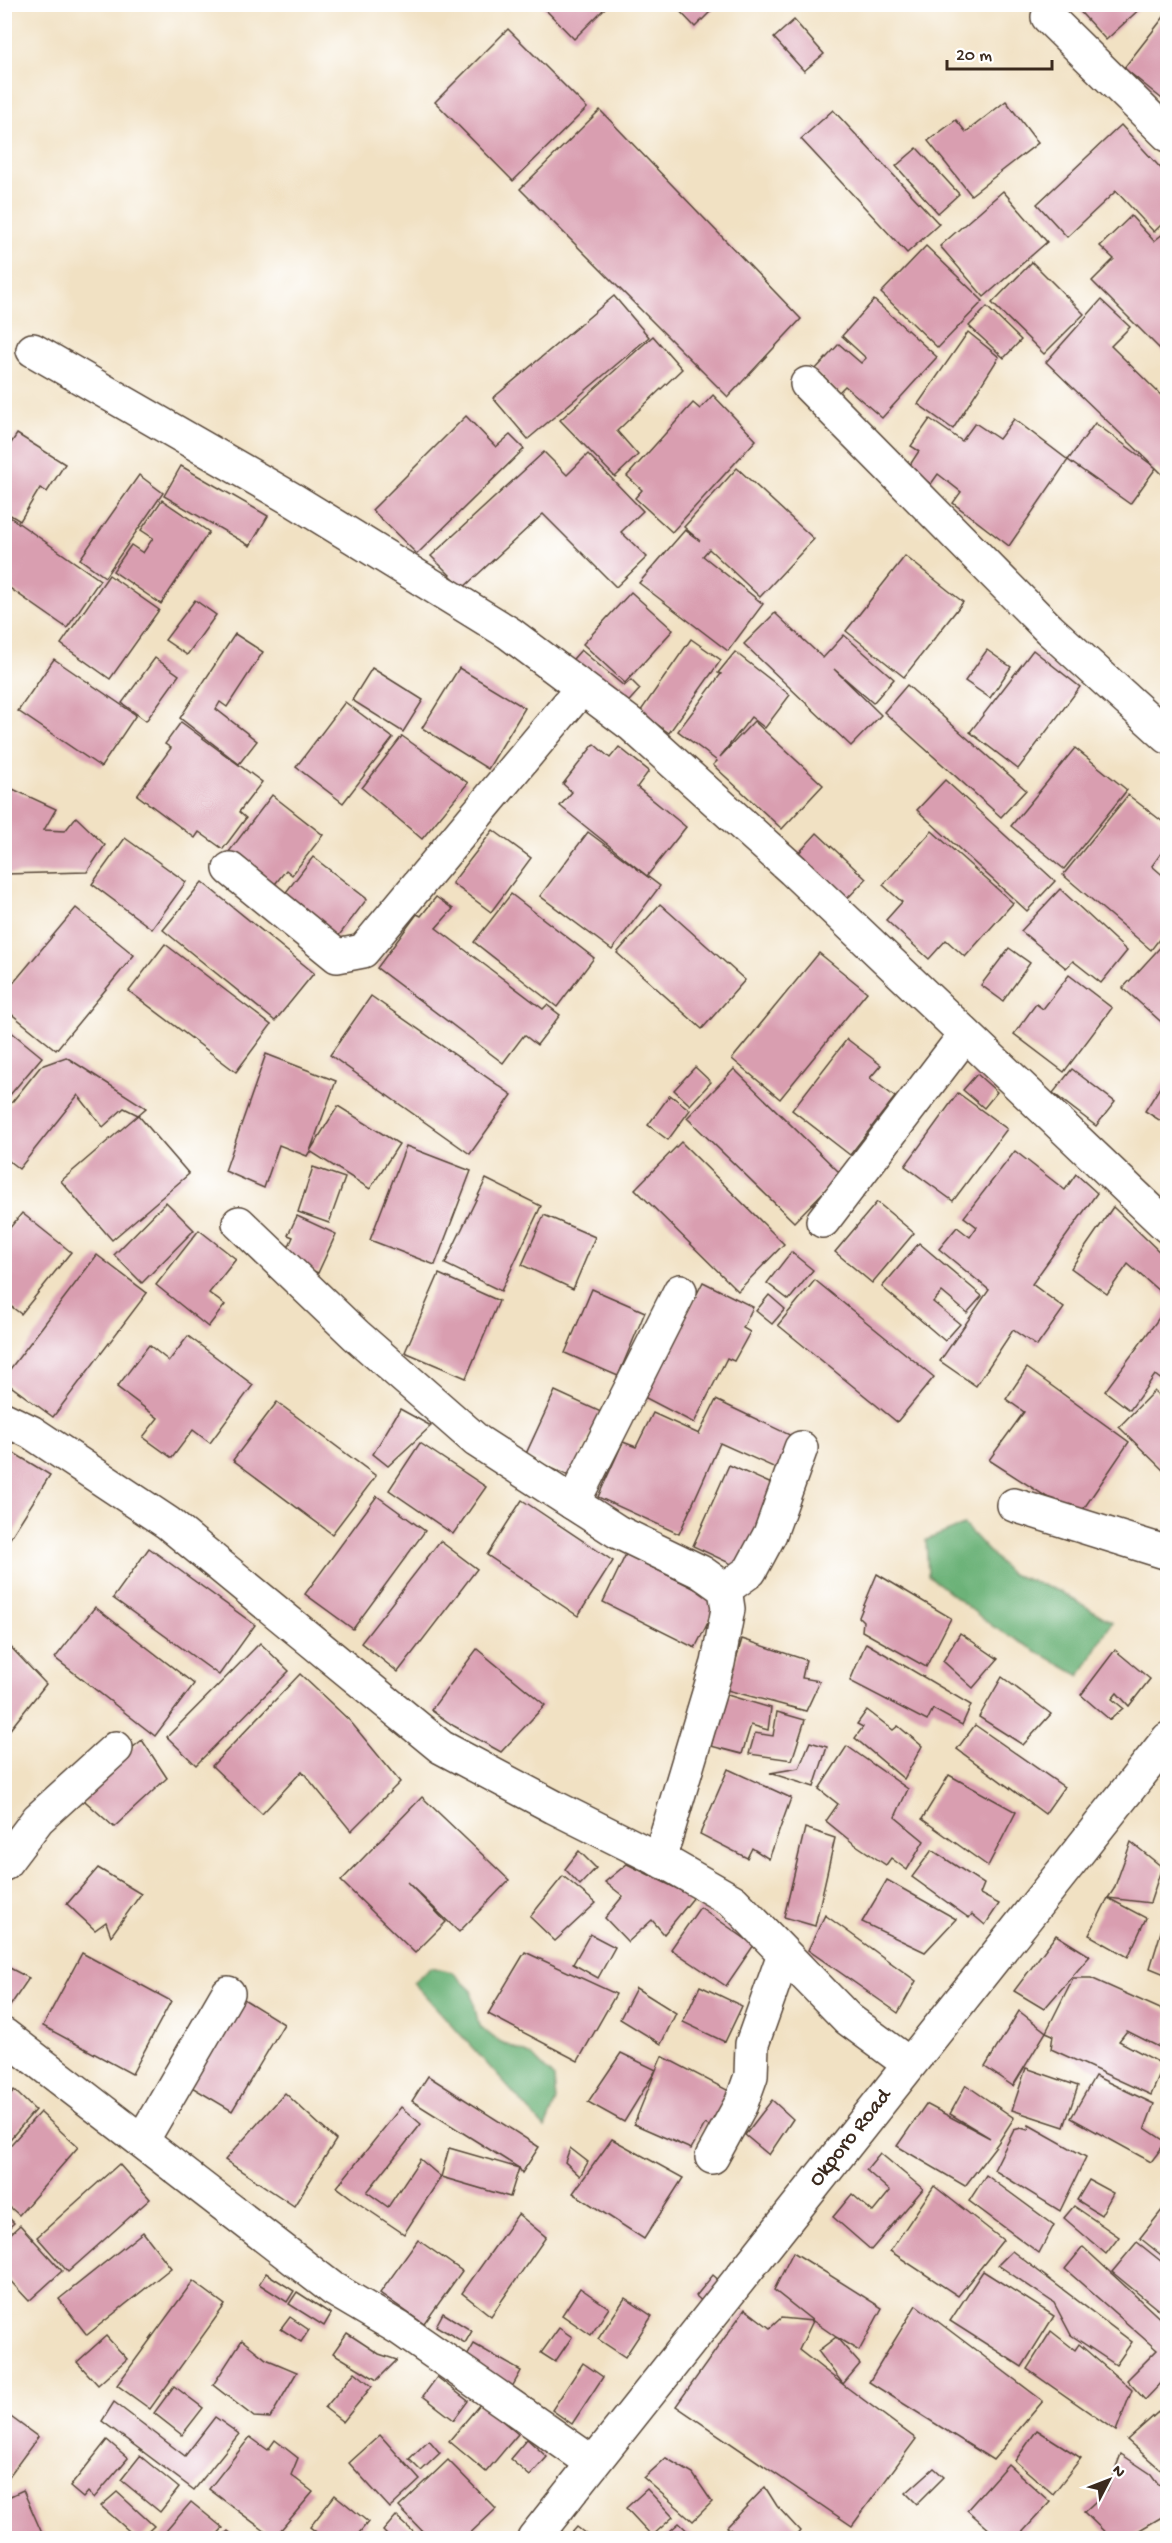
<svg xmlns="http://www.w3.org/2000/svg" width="1172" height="2543" viewBox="0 0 1172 2543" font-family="'Gochi Hand',sans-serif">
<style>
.forest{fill:#6cb278;stroke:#546e4b;stroke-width:1.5}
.building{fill:#d99eb0}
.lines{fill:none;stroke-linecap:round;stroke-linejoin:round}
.street-casing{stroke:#564537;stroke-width:36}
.secondary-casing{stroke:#564537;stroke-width:36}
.street{stroke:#fff;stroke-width:33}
.secondary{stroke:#fff;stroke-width:33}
.labels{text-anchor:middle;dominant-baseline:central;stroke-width:4.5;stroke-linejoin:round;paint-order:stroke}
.street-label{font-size:22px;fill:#3b2a1e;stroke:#fff}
</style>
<rect width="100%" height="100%" fill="#fff"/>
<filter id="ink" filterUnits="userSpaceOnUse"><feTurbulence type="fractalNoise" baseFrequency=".0167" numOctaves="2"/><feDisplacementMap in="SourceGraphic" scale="12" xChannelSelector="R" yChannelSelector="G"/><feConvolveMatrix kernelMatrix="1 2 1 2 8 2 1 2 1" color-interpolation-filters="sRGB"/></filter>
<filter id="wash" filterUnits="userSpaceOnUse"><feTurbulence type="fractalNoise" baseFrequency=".008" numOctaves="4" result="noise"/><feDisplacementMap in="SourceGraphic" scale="24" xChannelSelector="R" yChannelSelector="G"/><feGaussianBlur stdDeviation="1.35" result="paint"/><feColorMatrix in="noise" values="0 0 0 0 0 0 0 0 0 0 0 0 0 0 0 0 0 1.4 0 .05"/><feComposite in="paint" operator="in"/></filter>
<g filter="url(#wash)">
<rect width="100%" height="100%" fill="#f1e1c3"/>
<g class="forest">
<polygon points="964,1525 1009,1573 1061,1592 1112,1622 1080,1676 992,1626 928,1575 926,1540"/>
<polygon points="431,1967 452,1972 471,1990 479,2026 497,2040 532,2056 554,2078 556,2101 545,2128 413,1982"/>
</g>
<g id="blocks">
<g class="building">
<polygon points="540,4 609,4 574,39"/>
<polygon points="673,4 718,4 695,27"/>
<polygon points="1073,4 1145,4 1106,40"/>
<polygon points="1167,13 1167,103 1124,68"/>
<polygon points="794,20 824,54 804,71 774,38"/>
<polygon points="508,29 587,108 513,181 435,102"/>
<polygon points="1006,101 1038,143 971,195 928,141 956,120 966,132"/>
<polygon points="600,110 801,319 728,397 520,189"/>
<polygon points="833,110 939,224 907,253 801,139"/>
<polygon points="1121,125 1167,175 1167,219 1154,232 1116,191 1067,237 1037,204"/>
<polygon points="917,148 959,194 938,213 896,166"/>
<polygon points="1003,191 1047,242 984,297 940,246"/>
<polygon points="1131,216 1154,241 1164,233 1167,237 1167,356 1092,281 1114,259 1100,246"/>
<polygon points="926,246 983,301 938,348 881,293"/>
<polygon points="1032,262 1084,314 1044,354 992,303"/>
<polygon points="614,296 649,337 528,439 493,398"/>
<polygon points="874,300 937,357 882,418 845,386 838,393 814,371 839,344 861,363 866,358 842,336"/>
<polygon points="1101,300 1130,327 1111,346 1167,401 1167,479 1156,468 1130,504 1068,460 1095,423 1156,468 1046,362"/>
<polygon points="987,307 1021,340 1004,358 969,326"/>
<polygon points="968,332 999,357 953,429 918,404"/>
<polygon points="653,336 682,369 617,431 638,455 615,477 560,420"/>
<polygon points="713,395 756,440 672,532 635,498 642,490 627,476 693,403 700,409"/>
<polygon points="466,416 496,447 510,435 524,449 417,554 372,510"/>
<polygon points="930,419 962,441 975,423 999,439 1014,419 1068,460 1009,546 953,503 961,492 938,474 931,484 908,468 919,451 911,446"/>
<polygon points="17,434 65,464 47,492 40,488 20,521 4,511 4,454"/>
<polygon points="544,452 567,475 588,454 643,511 621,532 647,557 616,587 543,514 463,588 431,556"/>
<polygon points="181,466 268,516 250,546 164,496"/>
<polygon points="737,468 814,539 760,597 709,549 703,556 763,604 728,651 639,583 685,530 700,541 684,527"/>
<polygon points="139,475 163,493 105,577 80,559"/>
<polygon points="162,500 209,532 161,604 113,571 131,545 143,553 153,538 141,530"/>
<polygon points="7,515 100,580 67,628 4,584 4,519"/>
<polygon points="905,556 963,602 904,677 846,631"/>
<polygon points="109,575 159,610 110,679 61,644"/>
<polygon points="631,592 673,630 625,683 583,644"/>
<polygon points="195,600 216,615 187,655 165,640"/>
<polygon points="775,613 823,658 844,635 894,679 873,703 834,669 881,715 851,746 744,644"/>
<polygon points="235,634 263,652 227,707 220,702 216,709 257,741 239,764 180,718"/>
<polygon points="691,639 721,660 669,733 640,712"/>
<polygon points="581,650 624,686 631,680 640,689 622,709 566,667"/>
<polygon points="987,650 1011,667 990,698 965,681"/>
<polygon points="1033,650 1080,687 1018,769 970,732"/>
<polygon points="735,652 790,695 765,728 751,717 720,757 754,721 823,785 782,829 713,765 717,761 678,731 721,674 718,673"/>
<polygon points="155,658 179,675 146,721 122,703"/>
<polygon points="54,659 136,715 101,767 18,711"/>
<polygon points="372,668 423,700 403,732 352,700"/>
<polygon points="459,668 525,708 488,769 422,728"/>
<polygon points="907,685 1026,790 1001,817 884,712"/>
<polygon points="345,702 393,738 343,803 296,767"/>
<polygon points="181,722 262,782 239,812 246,818 223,849 199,832 195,838 137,795 171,748 165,744"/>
<polygon points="402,736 468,783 422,839 362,788"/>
<polygon points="594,744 610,758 619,747 649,771 637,787 686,827 647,876 560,806 572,792 563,784"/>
<polygon points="1075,748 1127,790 1064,869 1011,826"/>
<polygon points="945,780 1055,881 1027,911 917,810"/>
<polygon points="4,785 56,809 44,830 65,831 76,817 105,845 87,872 4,874"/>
<polygon points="272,795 323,835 292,875 286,870 272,888 228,853"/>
<polygon points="1128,795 1167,825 1167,845 1152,866 1167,879 1167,929 1151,950 1063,875"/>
<polygon points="493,830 531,858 491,912 452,883"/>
<polygon points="932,831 1013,903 965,957 946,940 929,959 886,920 902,902 883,885"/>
<polygon points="588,832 660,886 612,950 540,896"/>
<polygon points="817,833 866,879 844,902 796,856"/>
<polygon points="125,838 186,882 152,929 92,884"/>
<polygon points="313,857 367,899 337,938 283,896"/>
<polygon points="202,882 314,973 275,1021 163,930"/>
<polygon points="1060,889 1127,951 1101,983 1073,961 1066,968 1021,931"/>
<polygon points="511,894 594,958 557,1007 474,942"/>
<polygon points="436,897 453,909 436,928 543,1009 547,1005 560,1015 537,1045 524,1035 503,1063 377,968 417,914 421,916"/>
<polygon points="660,904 745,980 702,1029 617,953"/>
<polygon points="76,908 134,955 56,1050 4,1008 4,994"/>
<polygon points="1166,941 1167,942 1167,1027 1123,988"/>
<polygon points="165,944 271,1025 236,1072 129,991"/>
<polygon points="1009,948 1030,963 1003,1001 981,985"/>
<polygon points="819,953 867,992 780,1099 732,1059"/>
<polygon points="1069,975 1112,1008 1064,1072 1014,1034 1036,1004 1043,1009"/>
<polygon points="371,996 512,1095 470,1154 330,1055"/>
<polygon points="4,1026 42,1057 4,1102"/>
<polygon points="847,1039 881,1065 870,1078 895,1097 850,1155 792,1110"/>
<polygon points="266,1054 336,1081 310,1151 338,1106 399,1144 370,1189 310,1151 307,1156 279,1145 264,1188 225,1171"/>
<polygon points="66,1057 146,1108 138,1115 189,1174 112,1240 61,1181 138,1115 124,1108 103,1127 78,1095 19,1169 4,1157 4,1112 41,1066"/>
<polygon points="695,1067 711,1082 690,1105 674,1090"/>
<polygon points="734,1069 841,1174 794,1222 687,1118"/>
<polygon points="1072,1069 1115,1102 1096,1126 1053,1093"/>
<polygon points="977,1074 997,1092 984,1108 963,1090"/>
<polygon points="1167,1076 1167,1125 1145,1111"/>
<polygon points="958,1093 1007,1129 953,1201 905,1166"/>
<polygon points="670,1095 690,1110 668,1140 648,1125"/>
<polygon points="681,1142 784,1244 738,1291 635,1189"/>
<polygon points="406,1146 471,1171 435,1265 370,1240"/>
<polygon points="1015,1151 1065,1190 1076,1174 1097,1193 1032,1284 1064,1308 1037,1346 1013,1330 976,1386 940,1361 989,1290 939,1249 957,1227 970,1237 977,1227 964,1217"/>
<polygon points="313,1167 345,1178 329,1223 298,1212"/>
<polygon points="486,1179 541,1206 501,1291 445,1264"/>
<polygon points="166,1202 194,1230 142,1283 114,1255"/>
<polygon points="877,1202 914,1233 872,1283 835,1252"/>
<polygon points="1113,1207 1167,1259 1167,1298 1128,1264 1107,1294 1071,1268"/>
<polygon points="22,1213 71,1252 21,1314 4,1301 4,1235"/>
<polygon points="544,1215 595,1237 573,1289 522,1265"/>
<polygon points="297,1216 336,1234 318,1273 284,1257 293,1237 288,1235"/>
<polygon points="199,1230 236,1259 209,1293 225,1305 208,1327 156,1285"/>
<polygon points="919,1243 982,1296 967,1313 942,1292 933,1302 960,1324 945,1341 882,1287"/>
<polygon points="791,1252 813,1270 789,1300 767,1283"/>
<polygon points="97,1255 147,1293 53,1417 4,1381 4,1377"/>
<polygon points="439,1274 499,1301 466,1378 405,1352"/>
<polygon points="815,1280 934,1377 897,1422 778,1325"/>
<polygon points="703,1282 753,1307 743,1328 750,1332 734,1361 727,1358 694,1423 644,1397"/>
<polygon points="592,1289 645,1312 618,1376 565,1353"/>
<polygon points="769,1295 785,1309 772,1324 756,1311"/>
<polygon points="1167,1307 1167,1384 1155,1375 1130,1410 1105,1391"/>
<polygon points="188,1336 253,1385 210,1443 193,1430 172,1458 143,1437 158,1418 117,1387 149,1345 169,1361"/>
<polygon points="1027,1368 1129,1442 1078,1517 989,1460 1024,1412 1006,1399"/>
<polygon points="555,1391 601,1412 571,1477 525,1456"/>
<polygon points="1154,1391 1167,1403 1167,1474 1119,1427"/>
<polygon points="716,1400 794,1437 780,1470 720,1443 679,1534 598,1497 623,1442 636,1447 653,1413 699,1434"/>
<polygon points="277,1402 376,1476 332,1534 233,1460"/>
<polygon points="400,1409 431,1426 388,1466 373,1454"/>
<polygon points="420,1443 486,1487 453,1534 389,1490"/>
<polygon points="4,1447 50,1475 4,1548"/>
<polygon points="729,1465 776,1486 740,1568 693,1546"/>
<polygon points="377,1496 425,1531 353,1629 305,1594"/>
<polygon points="522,1500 613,1561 578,1616 487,1555"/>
<polygon points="440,1541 477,1569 398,1672 361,1643"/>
<polygon points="149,1548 255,1625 219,1675 113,1598"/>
<polygon points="626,1554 719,1601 695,1648 603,1602"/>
<polygon points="877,1574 951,1618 926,1667 862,1631 863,1621 859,1617"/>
<polygon points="95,1607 194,1684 155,1736 55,1658"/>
<polygon points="960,1633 998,1659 973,1688 943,1661"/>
<polygon points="742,1639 806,1660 802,1678 820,1681 806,1711 727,1690"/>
<polygon points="4,1640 46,1684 4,1737"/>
<polygon points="260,1643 289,1671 196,1765 167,1737"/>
<polygon points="866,1643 971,1705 962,1725 933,1709 927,1721 850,1681"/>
<polygon points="477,1649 545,1705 501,1752 454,1726 431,1710"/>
<polygon points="1115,1650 1150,1679 1129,1706 1117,1693 1112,1699 1123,1708 1110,1720 1081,1695"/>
<polygon points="300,1674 350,1721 400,1782 351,1831 302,1771 262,1814 212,1766"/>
<polygon points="1002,1677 1051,1714 1023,1745 979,1717"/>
<polygon points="724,1694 771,1708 768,1730 751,1725 742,1754 711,1746"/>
<polygon points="867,1710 893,1730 898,1726 922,1746 904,1779 855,1738 863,1727 857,1724"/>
<polygon points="777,1712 805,1720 792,1760 749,1754 755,1733 773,1736"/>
<polygon points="975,1725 1064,1787 1045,1814 957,1749"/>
<polygon points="142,1740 167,1778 114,1827 76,1793"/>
<polygon points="810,1742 827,1747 814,1787 770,1773 799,1768"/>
<polygon points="847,1746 908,1789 895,1817 924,1841 907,1870 891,1858 886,1865 853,1843 826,1821 838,1804 819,1789"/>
<polygon points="728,1769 791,1798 769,1859 752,1848 747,1858 700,1834"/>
<polygon points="949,1775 1016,1812 988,1866 922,1819"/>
<polygon points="422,1797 509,1880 459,1932 407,1882 446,1922 415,1953 341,1881"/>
<polygon points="805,1828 835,1838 815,1926 784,1917"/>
<polygon points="1131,1842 1162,1867 1150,1903 1108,1898 1114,1889"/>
<polygon points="932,1850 984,1884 980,1894 999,1904 985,1925 972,1914 969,1918 912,1877"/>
<polygon points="579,1851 596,1868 580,1885 565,1869"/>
<polygon points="627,1864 694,1897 664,1934 652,1920 628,1942 605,1918 623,1896 605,1882"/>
<polygon points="98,1868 141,1894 111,1936 106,1922 95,1930 67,1904"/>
<polygon points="563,1876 596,1903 555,1941 530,1917"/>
<polygon points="887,1880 956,1919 925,1952 862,1922"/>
<polygon points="1108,1898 1146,1918 1128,1957 1089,1935"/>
<polygon points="700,1907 754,1945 726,1986 671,1949"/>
<polygon points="1167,1912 1167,1975 1150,1968"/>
<polygon points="825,1915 916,1981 898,2013 808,1950"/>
<polygon points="590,1934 615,1947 598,1978 573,1964"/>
<polygon points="1056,1935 1090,1956 1044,2009 1014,1991"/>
<polygon points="525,1952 616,1994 578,2061 488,2014"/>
<polygon points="82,1953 171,2001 132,2074 43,2026"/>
<polygon points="4,1965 29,1978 4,2015"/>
<polygon points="1073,1978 1091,1978 1167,2012 1167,2051 1127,2031 1119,2041 1164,2065 1151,2095 1051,2049 1053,2035 1046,2032"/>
<polygon points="700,1986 742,2006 725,2042 683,2022"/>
<polygon points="636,1988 676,2013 661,2044 620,2019"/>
<polygon points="242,1998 284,2024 232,2111 190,2086"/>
<polygon points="1019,2011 1046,2032 1013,2086 985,2067"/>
<polygon points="621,2053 656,2070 662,2056 729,2091 715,2129 705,2124 691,2149 634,2124 656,2070 624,2122 588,2102"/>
<polygon points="1026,2068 1078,2086 1064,2127 1012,2110"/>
<polygon points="428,2076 539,2147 522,2173 519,2168 412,2101"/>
<polygon points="1095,2076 1154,2104 1145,2128 1166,2142 1151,2162 1071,2118"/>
<polygon points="966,2085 1014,2118 998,2143 965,2186 897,2146 926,2104 990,2138 950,2114"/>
<polygon points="14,2090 35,2110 5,2145 5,2101"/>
<polygon points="285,2093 336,2140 294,2206 225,2160"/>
<polygon points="772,2100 793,2119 769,2155 745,2135"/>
<polygon points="401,2107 421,2124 367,2192 388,2207 420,2159 441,2177 449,2148 519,2168 510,2197 441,2177 404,2234 358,2203 337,2187"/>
<polygon points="40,2112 78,2147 19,2215 4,2202 4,2152"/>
<polygon points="1029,2125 1086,2157 1060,2211 994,2170 1014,2130 1021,2128 1028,2130"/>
<polygon points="612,2139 683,2178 644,2239 573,2193"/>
<polygon points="570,2148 588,2162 580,2176 565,2162"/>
<polygon points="880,2153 923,2189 871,2250 833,2217 852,2194 873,2212 890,2191 866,2170"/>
<polygon points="119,2164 150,2199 68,2272 37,2237"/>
<polygon points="986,2175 1054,2225 1039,2253 969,2201"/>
<polygon points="1089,2180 1113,2193 1101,2215 1077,2200"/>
<polygon points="934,2186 1003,2240 958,2296 890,2251"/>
<polygon points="1074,2206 1119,2237 1106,2254 1064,2218"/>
<polygon points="1163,2209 1167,2211 1167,2253 1165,2258 1140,2238"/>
<polygon points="4,2213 14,2223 4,2232"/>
<polygon points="518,2214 546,2237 491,2316 462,2293"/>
<polygon points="20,2225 62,2271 29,2301 4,2274 4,2240"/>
<polygon points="143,2232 171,2268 87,2335 59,2299"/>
<polygon points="418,2240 462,2271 424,2324 380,2293"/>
<polygon points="1137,2242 1167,2266 1167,2317 1112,2272"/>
<polygon points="1083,2247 1167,2325 1167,2377 1145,2400 1127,2380 1157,2350 1065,2269"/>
<polygon points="1012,2251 1132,2342 1116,2365 1071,2335 1054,2303 998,2265"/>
<polygon points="793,2252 882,2308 859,2351 836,2337 860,2364 843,2384 818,2351 836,2337 813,2321 799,2350 845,2386 916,2439 852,2526 676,2406 745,2309 770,2328 781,2318 813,2321 774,2290"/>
<polygon points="983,2271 1054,2316 1022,2367 950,2321"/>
<polygon points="266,2273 294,2291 287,2302 259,2284"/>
<polygon points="713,2275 723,2284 705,2304 696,2296"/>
<polygon points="193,2281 225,2305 150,2409 117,2385"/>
<polygon points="580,2288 609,2308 591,2335 562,2315"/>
<polygon points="297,2292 331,2314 324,2326 289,2304"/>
<polygon points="625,2298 652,2316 625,2357 598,2339"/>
<polygon points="916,2305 1043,2401 993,2460 869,2382"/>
<polygon points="443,2313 472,2331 465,2343 436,2326"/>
<polygon points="290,2317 309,2330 301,2342 281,2329"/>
<polygon points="559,2328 572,2337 555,2362 541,2353"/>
<polygon points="1051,2331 1075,2350 1079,2344 1132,2390 1116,2431 1027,2369"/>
<polygon points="347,2333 379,2354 397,2360 377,2380 333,2353"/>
<polygon points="106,2336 127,2359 98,2385 77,2362"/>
<polygon points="242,2340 266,2359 297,2372 270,2418 254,2417 213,2385"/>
<polygon points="474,2344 521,2371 512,2387 465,2360"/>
<polygon points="583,2363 603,2377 572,2424 552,2410"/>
<polygon points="355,2372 372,2386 343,2422 325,2408"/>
<polygon points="437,2377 468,2401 454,2420 423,2396"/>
<polygon points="174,2386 203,2408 182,2435 154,2413"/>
<polygon points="114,2402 185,2456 215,2417 239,2434 194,2490 102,2421"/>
<polygon points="481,2403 518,2434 486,2472 449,2441"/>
<polygon points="1165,2406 1167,2409 1167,2475 1127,2440"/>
<polygon points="4,2412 38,2437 4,2483"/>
<polygon points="1037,2430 1081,2458 1053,2494 1015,2461"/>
<polygon points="380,2435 420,2480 390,2508 349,2463"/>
<polygon points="250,2437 268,2450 275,2440 298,2458 291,2475 313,2492 274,2538 209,2489"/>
<polygon points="527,2439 547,2457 530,2476 510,2459"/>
<polygon points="107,2440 128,2458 94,2498 88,2492 83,2498 70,2487"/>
<polygon points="429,2440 440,2453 421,2471 409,2459"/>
<polygon points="1121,2454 1151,2474 1159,2485 1166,2481 1167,2514 1126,2538 1111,2538 1084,2512 1107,2491"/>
<polygon points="140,2456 179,2488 160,2512 121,2480"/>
<polygon points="666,2458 693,2474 712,2502 693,2521 644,2478"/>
<polygon points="448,2460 496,2509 465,2538 429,2538 399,2507"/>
<polygon points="1008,2464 1050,2502 1017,2538 999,2538 967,2510"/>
<polygon points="934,2468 944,2477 917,2504 906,2493"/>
<polygon points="765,2487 777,2506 800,2531 794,2538 742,2538 727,2527"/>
<polygon points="647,2489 673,2517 652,2536 626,2508"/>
<polygon points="23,2490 44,2538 4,2538 4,2499"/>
<polygon points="117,2492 154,2526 141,2538 137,2538 101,2506"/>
<polygon points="335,2495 368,2522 355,2538 324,2538 310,2527"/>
<polygon points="191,2502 223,2528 214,2538 160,2538"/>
<polygon points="396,2516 420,2538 390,2538 383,2531"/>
<polygon points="679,2523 695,2538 662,2538"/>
<polygon points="577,2527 591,2538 572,2538 569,2536"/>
<polygon points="228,2531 237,2538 221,2538"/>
<polygon points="304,2531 314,2538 298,2538"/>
</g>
</g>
</g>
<g filter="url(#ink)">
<use href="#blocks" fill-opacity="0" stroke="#564537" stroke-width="1.5"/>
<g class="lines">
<defs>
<g id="street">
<polyline points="1048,17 1168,135"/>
<polyline points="33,350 290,498 509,633 632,725 793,870 1168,1227"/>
<polyline points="807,384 1049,629 1168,737"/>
<polyline points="230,869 337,956 363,951 582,688"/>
<polyline points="823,1221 965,1035"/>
<polyline points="239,1223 356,1335 477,1441 618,1532 701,1572 725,1589 728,1609 718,1663 659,1860"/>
<polyline points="4,1419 31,1432 168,1523 441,1747 554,1807 672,1866 733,1901 848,2019 909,2064"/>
<polyline points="573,1503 680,1291"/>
<polyline points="1014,1505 1168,1553"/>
<polyline points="725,1589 750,1571 770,1534 801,1448"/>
<polyline points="4,1864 38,1819 116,1748"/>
<polyline points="4,2035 333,2289 399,2328 593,2463"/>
<polyline points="142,2141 228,1993"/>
<polyline points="712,2157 741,2104 751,2076 752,2044 784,1954"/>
</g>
<g id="secondary">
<path id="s1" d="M534 2538 1168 1739"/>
</g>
</defs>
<use href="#street" class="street-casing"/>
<use href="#secondary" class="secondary-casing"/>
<use href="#street" class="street"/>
<use href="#secondary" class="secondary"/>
</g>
</g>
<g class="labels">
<g class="street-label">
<text stroke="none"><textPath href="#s1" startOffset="510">Okporo Road</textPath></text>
</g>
</g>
<rect width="1172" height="2543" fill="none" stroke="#fff" stroke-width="24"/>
<g transform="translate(1109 2480) rotate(48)" stroke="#ffffff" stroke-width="4.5" paint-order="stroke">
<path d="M0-4.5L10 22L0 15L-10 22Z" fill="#3b2a1e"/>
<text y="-9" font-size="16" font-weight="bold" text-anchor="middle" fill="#3b2a1e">N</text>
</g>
<path d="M947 60v9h105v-9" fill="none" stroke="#3b2a1e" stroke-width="3"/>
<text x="956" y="60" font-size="18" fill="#3b2a1e" stroke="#ffffff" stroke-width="4.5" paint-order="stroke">20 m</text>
</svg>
